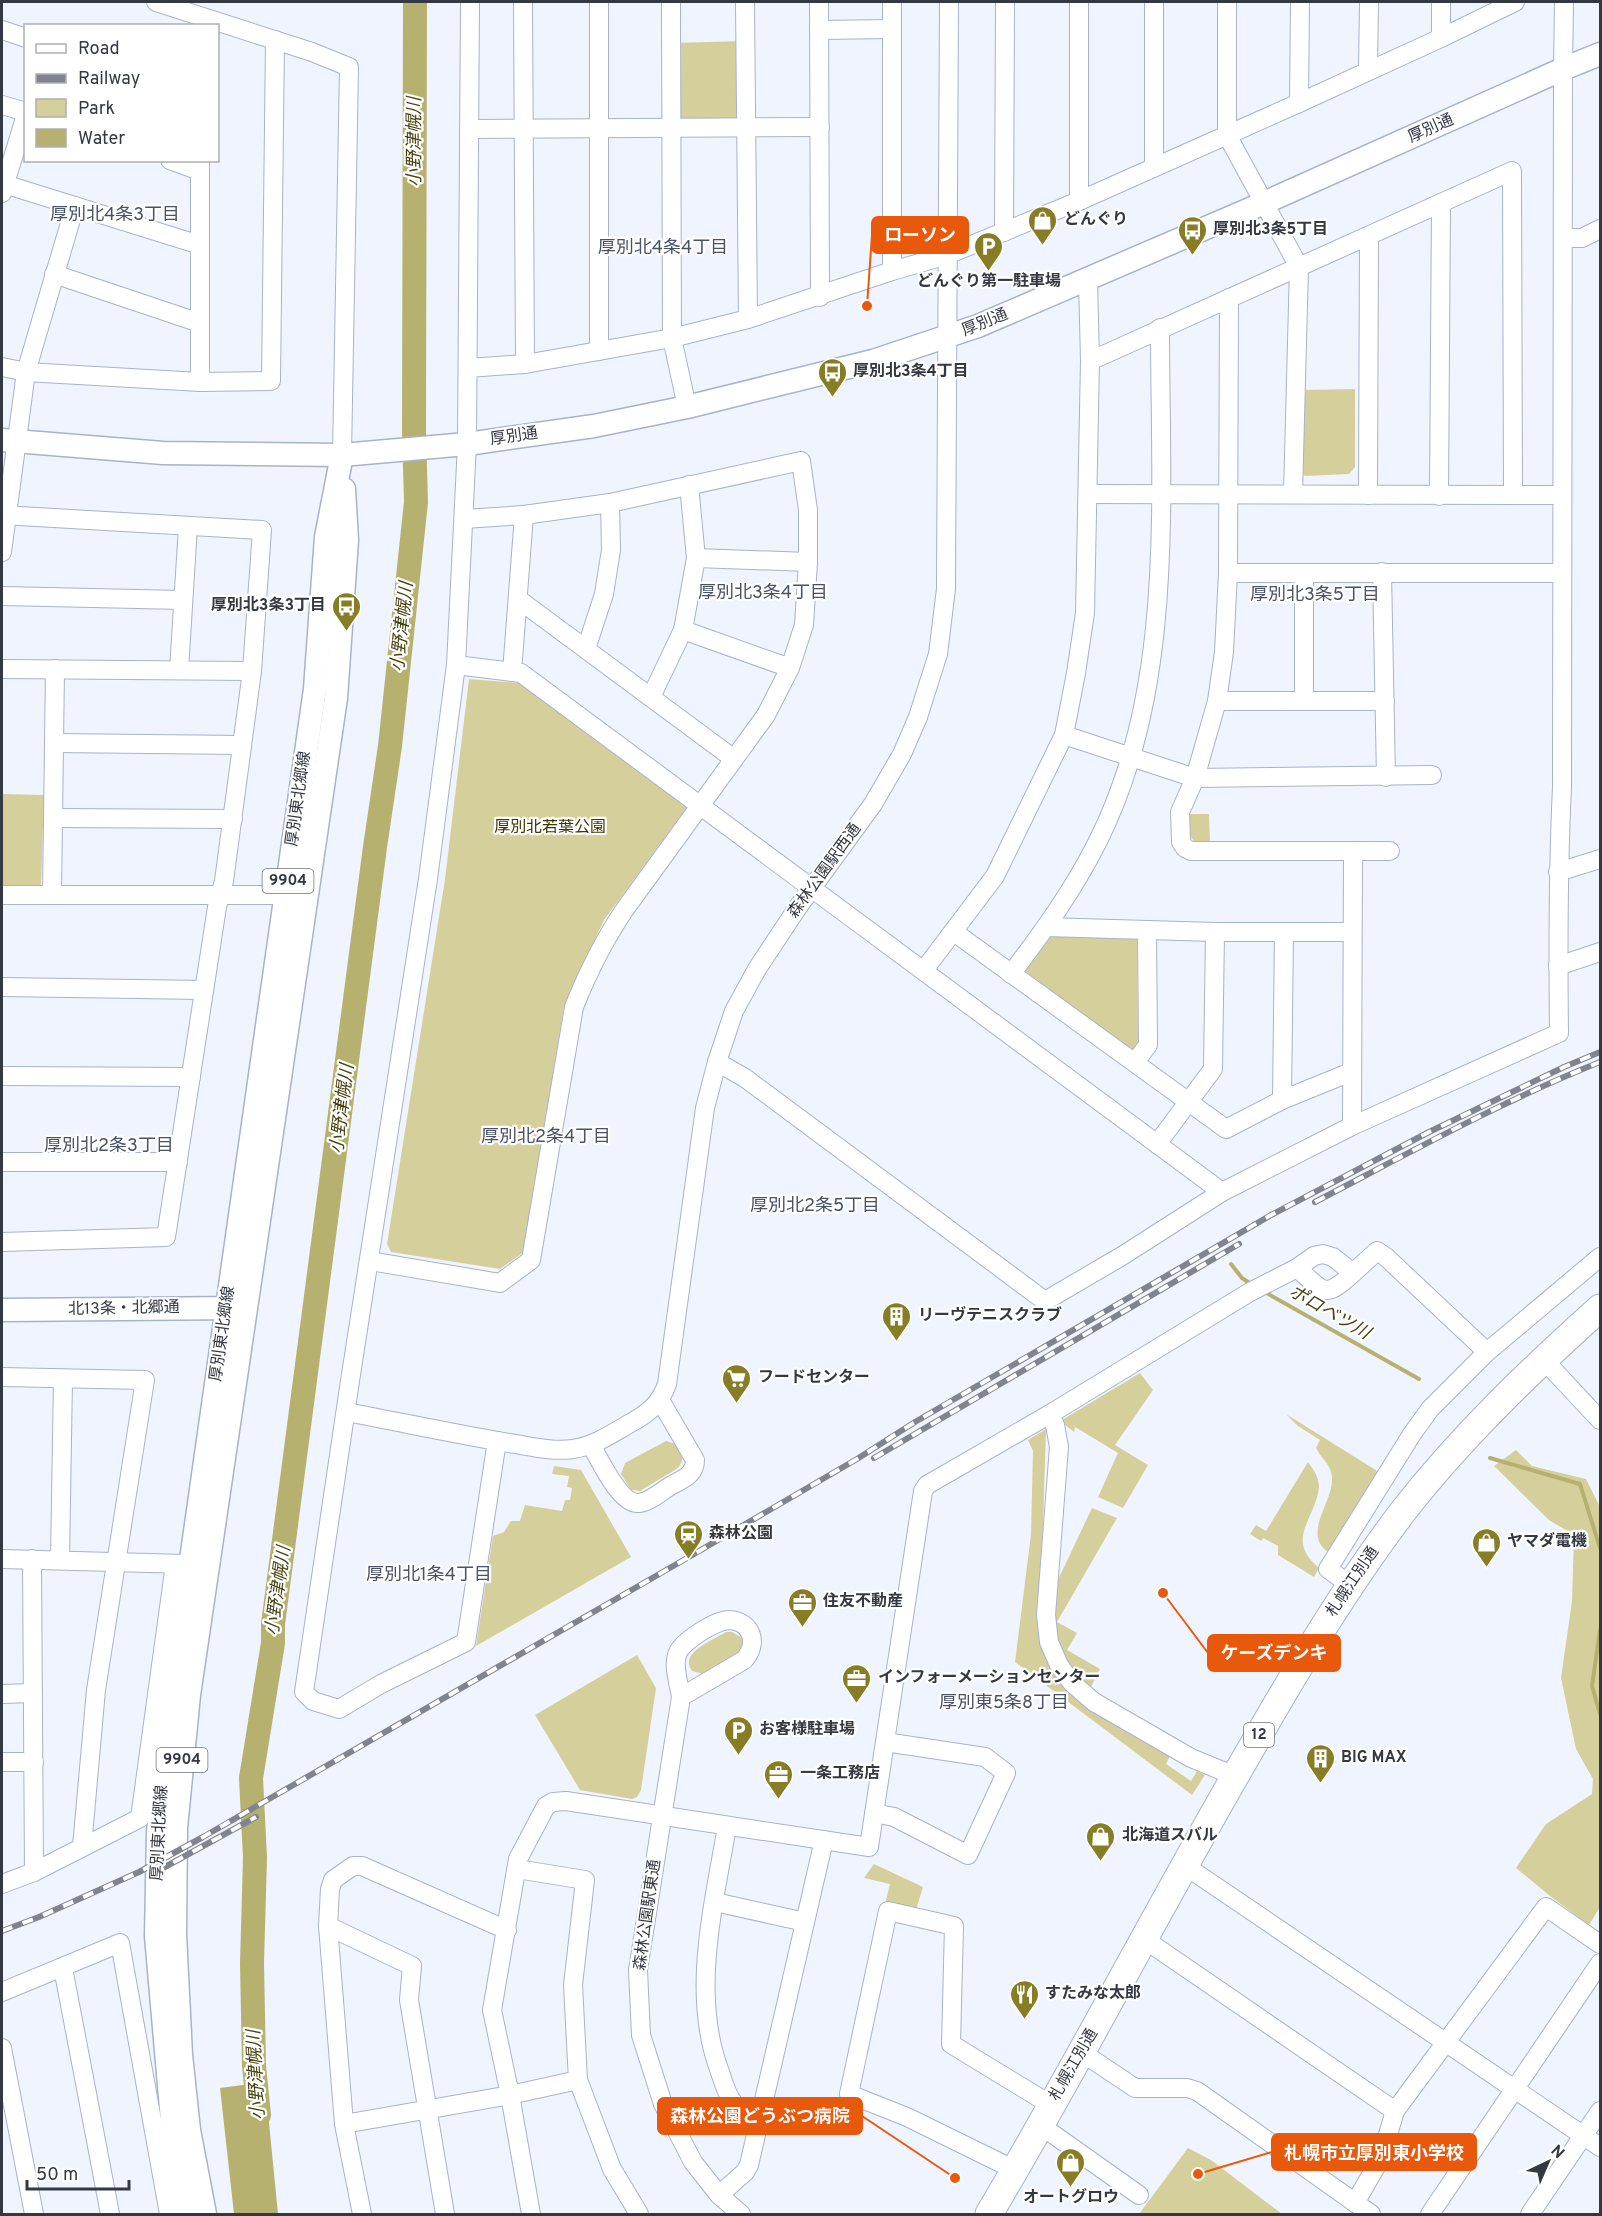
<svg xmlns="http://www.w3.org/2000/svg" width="1602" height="2216" viewBox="0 0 1602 2216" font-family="Overpass,'Noto Sans JP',sans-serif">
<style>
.green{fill:#d5d09b}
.water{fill:#b7b170}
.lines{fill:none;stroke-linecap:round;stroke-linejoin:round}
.stream{stroke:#b7b170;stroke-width:4}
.river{stroke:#b7b170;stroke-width:24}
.minor-casing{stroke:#a8b2ca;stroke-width:20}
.major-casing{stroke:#a8b2ca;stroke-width:25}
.highway-casing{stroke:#a8b2ca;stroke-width:29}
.minor{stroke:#fff;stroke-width:18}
.major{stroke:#fff;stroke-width:22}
.highway{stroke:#fff;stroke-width:27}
.rail-casing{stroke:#80848e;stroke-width:6}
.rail{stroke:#fff;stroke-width:4;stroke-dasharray:11;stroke-linecap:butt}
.labels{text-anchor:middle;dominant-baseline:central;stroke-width:4.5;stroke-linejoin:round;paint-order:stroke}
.shield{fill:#fff;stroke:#71747b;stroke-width:1.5}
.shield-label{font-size:15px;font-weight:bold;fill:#343842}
.street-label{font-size:16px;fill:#343842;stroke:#fff}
.poi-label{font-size:16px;font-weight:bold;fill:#343842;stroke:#fff;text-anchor:start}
.park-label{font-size:16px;fill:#3c3701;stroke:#fff}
.water-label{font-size:18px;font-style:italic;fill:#484310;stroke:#fff}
.neighbourhood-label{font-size:18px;fill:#4a5267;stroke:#fff}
.leader{fill:none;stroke:#e8590c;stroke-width:2}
.callout-dot{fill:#e8590c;stroke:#fff;stroke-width:2}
.callout{fill:#e8590c;stroke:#e8590c;stroke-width:2}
.callout-label{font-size:18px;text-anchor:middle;font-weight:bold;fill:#fff}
</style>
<rect width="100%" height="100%" fill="#f0f4fe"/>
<g class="green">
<polygon points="746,41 746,127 672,127 671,43"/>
<polygon points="1355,389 1355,467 1349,474 1305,476 1300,471 1301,390"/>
<polygon points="469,679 519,683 688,806 604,920 564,1006 524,1252 500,1269 391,1252 387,1244 445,879"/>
<polygon points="2,794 44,795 41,886 2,885"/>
<polygon points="1189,814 1209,814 1210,842 1196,843 1189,835"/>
<polygon points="1051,931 1137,934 1138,1042 1132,1051 1021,970"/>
<polygon points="1140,1373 1153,1390 1115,1445 1148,1465 1123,1508 1098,1497 1118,1453 1075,1427 1074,1432 1064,1424 1062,1420"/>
<path d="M1286 1414 1382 1474 1331 1554C1299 1535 1334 1503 1332 1477 1331 1464 1321 1459 1316 1448L1320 1440 1298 1426Z"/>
<path d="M1046 1429 1040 1622C1042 1637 1043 1654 1050 1668 1071 1706 1133 1734 1170 1756L1166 1764 1191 1781 1197 1771 1205 1775 1192 1795 1015 1662 1031 1534 1033 1451 1028 1440Z"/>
<path d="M666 1441 676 1444C681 1453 686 1458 678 1468L640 1491 631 1490 621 1474 625 1463Z"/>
<polygon points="1516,1450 1532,1466 1586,1479 1600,1507 1600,1907 1589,1925 1550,1896 1516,1868 1546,1824 1592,1794 1593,1779 1576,1749 1561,1678 1572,1601 1574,1535 1549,1520 1494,1466"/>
<path d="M1308 1462C1313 1469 1319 1477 1319 1487 1316 1519 1284 1539 1319 1568L1314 1577 1278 1555V1546L1263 1538 1261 1541 1250 1534 1256 1525 1266 1531Z"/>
<polygon points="554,1466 581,1470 631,1557 476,1646 493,1536 504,1532 511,1521 520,1521 525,1505 562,1511 565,1500 570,1500 572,1488 567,1487 569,1476 552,1474"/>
<polygon points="1092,1508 1117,1518 1057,1622 1077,1633 1067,1650 1100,1669 1089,1691 1059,1655 1054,1618 1056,1584"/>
<path d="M726 1632H732L742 1638 744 1645 738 1655 703 1674 692 1671C679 1652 712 1641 726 1632Z"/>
<polygon points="637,1655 656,1688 641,1790 637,1797 632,1799 580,1790 535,1715"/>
<polygon points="874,1864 923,1887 915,1913 885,1904 890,1884 864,1878"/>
<polygon points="1188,2148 1211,2160 1282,2214 1139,2214"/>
</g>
<polygon class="water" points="265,2082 278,2214 234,2214 220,2088"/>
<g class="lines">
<g class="stream">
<polyline points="1231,1264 1242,1278 1251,1284"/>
<polyline points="1263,1291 1419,1379"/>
<polyline points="1490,1458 1580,1484 1600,1548"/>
<polyline points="1600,1630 1592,1686 1600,1714"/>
</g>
<polyline class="river" points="259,2115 254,2066 252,1963 255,1858 251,1778 273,1643 273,1624 375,847 390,746 416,502 414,432 415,2"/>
<defs>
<g id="minor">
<polyline points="156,2 312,52 349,67 342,455"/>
<polyline points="470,2 467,444 456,665 428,879 350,1381 304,1692 313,1701 339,1709 381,1684 466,1642 497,1441"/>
<polyline points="523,2 525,364"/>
<polyline points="599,2 599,351"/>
<polyline points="671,2 672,338 687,407"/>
<polyline points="745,2 748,319"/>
<polyline points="819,2 820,297"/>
<polyline points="1227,2 1227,135 1299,267 1293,494"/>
<polyline points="1441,2 1441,38"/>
<polyline points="2,30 26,38"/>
<polyline points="819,30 892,29"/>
<polyline points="1368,71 1369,2"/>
<polyline points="1299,103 1300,2"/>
<polyline points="2,105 26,112"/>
<polyline points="469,129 820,127"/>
<polyline points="170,160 200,171"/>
<polyline points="1154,166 1154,2"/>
<polyline points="4,184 200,245"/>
<polyline points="2,193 26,115"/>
<polyline points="1079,201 1079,2"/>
<polyline points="1004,232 1005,2"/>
<polyline points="1563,238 1582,238 1600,229"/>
<polyline points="892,271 892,2"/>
<polyline points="54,274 200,323"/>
<polyline points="1229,298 1228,573 1224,652 1217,701 1195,778 1180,812 1181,842 1185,848 1191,851 1390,851"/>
<polyline points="1090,361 1512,171 1513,495"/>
<polyline points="2,367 26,372 200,382 271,381 275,40"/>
<polyline points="468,368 525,364 672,338 748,319 892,271 947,255 1079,201 1299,103 1441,38 1515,2"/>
<polyline points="200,382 200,160"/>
<polyline points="1088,494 1562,495"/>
<polyline points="1368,495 1369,236"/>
<polyline points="1439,496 1441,203"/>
<polyline points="2,515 262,530 252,671 224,881 217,907 166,1237 2,1242"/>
<polyline points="2,552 26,372 75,206"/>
<polyline points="696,558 808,562"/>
<polyline points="1382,572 1386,777"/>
<polyline points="1228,573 1562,573"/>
<polyline points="1304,573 1304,701"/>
<polyline points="2,596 183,600"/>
<polyline points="518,599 734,759"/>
<polyline points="683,630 790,668"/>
<polyline points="586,649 604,594 611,550 610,503"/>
<polyline points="456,665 521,673 1222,1192"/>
<polyline points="2,669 252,671"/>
<polyline points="179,670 188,526"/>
<polyline points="512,672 524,515"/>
<polyline points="651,697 683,630 696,558 689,485"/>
<polyline points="1217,701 1385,701"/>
<polyline points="1064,735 1195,778 1432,775"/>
<polyline points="54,743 242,745"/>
<polyline points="53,818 233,819"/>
<polyline points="1558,872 1600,859"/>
<polyline points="2,895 297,895"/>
<polyline points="52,895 55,669"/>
<polyline points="1046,927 1215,932 1352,932"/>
<polyline points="954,932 1226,1129 1282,1100 1351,1072"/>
<polyline points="1558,966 1600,952"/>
<polyline points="924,970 995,876 1064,735 1076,673 1085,613 1090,361 1088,280"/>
<path d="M1011 974C1043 932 1074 889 1098 841 1176 686 1160 496 1160 328"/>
<polyline points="2,987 204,990"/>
<path d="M717 1062 745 1078 1045 1301 1122 1256 1222 1192 1352 1126 1559 1033C1558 951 1558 869 1562 787L1563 69 1564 2"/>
<polyline points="1135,1062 1148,1045 1147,930"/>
<polyline points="2,1076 191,1077"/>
<polyline points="1282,1100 1284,932"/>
<polyline points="1352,1126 1353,851"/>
<polyline points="1157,1144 1213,1069 1215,932"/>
<polyline points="2,1162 178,1162"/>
<path d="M370 1261 500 1283 531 1260 574 1007C588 972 604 940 625 909L766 715 790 668 804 625 808 562V510L801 461 610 503 524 515 464 519"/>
<path d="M1297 1268C1324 1292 1324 1300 1353 1273"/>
<polyline points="1543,1359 1600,1420"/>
<polyline points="2,1377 145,1380 96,1690 82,1847"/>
<path d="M346 1412C400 1422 455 1434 509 1443 530 1446 552 1452 573 1449 593 1446 610 1435 627 1425 646 1415 660 1405 667 1384L705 1108 717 1062 734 1011 757 969 798 907 873 804 902 754 918 717 938 654 946 589 949 2"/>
<polyline points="1050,1414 1055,1425 1059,1447 1046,1615 1049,1642 1059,1665 1072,1683 1094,1702 1191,1758 1235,1776"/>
<path d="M591 1445C600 1460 620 1505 639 1503 650 1502 663 1490 672 1485 683 1479 695 1475 695 1460L660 1400"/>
<polyline points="2,1559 186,1564"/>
<polyline points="32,1559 34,1872"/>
<polyline points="60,1559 63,1379"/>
<polyline points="1350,1585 1328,1569 1412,1434 1430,1409 1487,1352 1600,1257"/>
<polyline points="2,1694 33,1693"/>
<path d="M681 1697 744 1660C759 1644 752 1621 729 1620 716 1620 680 1642 677 1655 673 1667 679 1684 681 1697L638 1970 641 2035 663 2104 693 2162 719 2195 741 2214"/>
<polyline points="2,1762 34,1762"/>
<polyline points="874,1813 894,1817 968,1855 1006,1773 985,1757 885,1742"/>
<path d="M727 1826C714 1905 690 1994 720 2072 723 2082 728 2097 735 2105 741 2112 752 2114 760 2117"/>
<polyline points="1184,1865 1600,2147"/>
<polyline points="517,1869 585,1880 573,1985 578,2080 612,2169 639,2214"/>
<polyline points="2,1884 34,1872 140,1818 175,1564"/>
<polyline points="715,1902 805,1922"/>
<polyline points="328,1926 412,1966 409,2000 445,2214"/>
<polyline points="1144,1939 1395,2111"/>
<polyline points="63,1968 110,2214"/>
<polyline points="2,1992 120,1943 169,2214"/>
<polyline points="2,2048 34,2214"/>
<polyline points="1081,2052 1135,2088 1187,2088 1197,2091 1371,2214"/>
<polyline points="344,2124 510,2095 578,2080"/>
<polyline points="1040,2125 1139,2195"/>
<polyline points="1015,2170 907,2117 849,2094 888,1911 954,1926 951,2044 1051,2105"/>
<polyline points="719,2195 745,2172 749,2165 824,1840"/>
<polyline points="1355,2203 1381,2158 1395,2111 1546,1907 1600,1944"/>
<polyline points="362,2214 344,2124 328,1926 330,1889 333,1880 353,1866 362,1866 507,1930"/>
<polyline points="531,2214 510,2095 492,2010 518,1859 546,1806 553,1802 566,1801 869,1847 923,1491 927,1485 1050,1414 1250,1292 1297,1268 1314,1256 1323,1254 1333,1257 1353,1273 1377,1251 1386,1257 1487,1352"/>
<polyline points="1430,2214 1600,1963"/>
<polyline points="1530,2214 1600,2111"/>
</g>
<g id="major">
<polyline points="2,440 163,453 342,455 467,444 594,426 687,407 873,361 978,326 1264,203 1563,69 1600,54"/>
<polyline points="2,1310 241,1308"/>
<polyline points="185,2214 174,2143 156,1936 158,1832 172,1693 315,689 326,537 342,455"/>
<polyline points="205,2214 189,2130 181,2055 175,1934 176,1828 189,1695 336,698 347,540 344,489"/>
</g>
<path id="highway" d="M989 2214C1080 2061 1162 1901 1252 1747 1299 1665 1347 1585 1404 1510 1462 1436 1531 1370 1600 1308"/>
</defs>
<use href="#minor" class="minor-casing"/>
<use href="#major" class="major-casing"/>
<use href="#highway" class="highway-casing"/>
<use href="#minor" class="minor"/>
<use href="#major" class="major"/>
<use href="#highway" class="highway"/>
<defs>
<g id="rail">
<path d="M1315 1202C1409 1153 1502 1101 1600 1062"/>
<polyline points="874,1458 1239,1244"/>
<polyline points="154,1873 256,1817"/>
<polyline points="2,1931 39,1917 139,1872 203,1837 694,1554 857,1459 915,1422 1271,1215 1429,1132 1564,1067 1600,1052"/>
</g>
</defs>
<use href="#rail" class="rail-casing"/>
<use href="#rail" class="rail"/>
</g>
<defs>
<symbol id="shop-pin" viewBox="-11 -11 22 30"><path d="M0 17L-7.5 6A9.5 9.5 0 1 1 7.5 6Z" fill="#867d24" stroke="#fff"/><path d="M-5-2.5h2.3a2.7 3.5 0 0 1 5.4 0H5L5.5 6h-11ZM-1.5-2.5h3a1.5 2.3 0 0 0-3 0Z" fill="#fff"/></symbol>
<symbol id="bus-pin" viewBox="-11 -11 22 30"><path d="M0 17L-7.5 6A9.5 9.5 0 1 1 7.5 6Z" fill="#867d24" stroke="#fff"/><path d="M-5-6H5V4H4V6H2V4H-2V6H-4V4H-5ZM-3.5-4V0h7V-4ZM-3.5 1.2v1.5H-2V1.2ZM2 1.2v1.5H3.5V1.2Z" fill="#fff"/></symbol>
<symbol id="parking-pin" viewBox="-11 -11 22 30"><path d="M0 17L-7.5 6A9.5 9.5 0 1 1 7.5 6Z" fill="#867d24" stroke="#fff"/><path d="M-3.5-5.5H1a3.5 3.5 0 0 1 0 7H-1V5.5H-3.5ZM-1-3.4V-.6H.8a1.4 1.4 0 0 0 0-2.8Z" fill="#fff"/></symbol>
<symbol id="building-pin" viewBox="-11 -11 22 30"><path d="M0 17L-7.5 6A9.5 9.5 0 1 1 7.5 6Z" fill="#867d24" stroke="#fff"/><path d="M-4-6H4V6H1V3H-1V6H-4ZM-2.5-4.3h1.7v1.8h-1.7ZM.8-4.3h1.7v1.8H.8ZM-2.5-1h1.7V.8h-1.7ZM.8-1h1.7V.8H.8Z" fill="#fff"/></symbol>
<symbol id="supermarket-pin" viewBox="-11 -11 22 30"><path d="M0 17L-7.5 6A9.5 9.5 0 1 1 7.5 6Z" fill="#867d24" stroke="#fff"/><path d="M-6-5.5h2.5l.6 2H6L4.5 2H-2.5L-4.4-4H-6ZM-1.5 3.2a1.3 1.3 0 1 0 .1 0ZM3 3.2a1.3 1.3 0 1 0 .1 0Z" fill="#fff"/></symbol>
<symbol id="station-pin" viewBox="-11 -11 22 30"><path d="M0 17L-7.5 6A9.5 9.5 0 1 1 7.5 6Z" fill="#867d24" stroke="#fff"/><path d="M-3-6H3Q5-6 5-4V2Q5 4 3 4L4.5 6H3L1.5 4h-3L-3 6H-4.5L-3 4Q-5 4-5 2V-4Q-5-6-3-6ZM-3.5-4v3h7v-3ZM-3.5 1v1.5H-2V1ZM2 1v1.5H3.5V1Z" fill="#fff"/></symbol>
<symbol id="office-pin" viewBox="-11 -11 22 30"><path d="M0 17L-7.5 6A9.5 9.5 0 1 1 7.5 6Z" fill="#867d24" stroke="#fff"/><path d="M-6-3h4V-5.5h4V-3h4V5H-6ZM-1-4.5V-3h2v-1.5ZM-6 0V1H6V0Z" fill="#fff"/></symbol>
<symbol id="restaurant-pin" viewBox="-11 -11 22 30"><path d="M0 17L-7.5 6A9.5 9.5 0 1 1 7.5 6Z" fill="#867d24" stroke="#fff"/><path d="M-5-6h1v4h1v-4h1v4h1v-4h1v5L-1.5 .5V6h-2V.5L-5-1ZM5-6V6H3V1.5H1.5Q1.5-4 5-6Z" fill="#fff"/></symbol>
</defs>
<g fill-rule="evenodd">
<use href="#shop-pin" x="1026" y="204" width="33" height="45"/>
<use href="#bus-pin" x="1176" y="214" width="33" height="45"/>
<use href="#parking-pin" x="972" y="230" width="33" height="45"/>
<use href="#bus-pin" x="816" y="356" width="33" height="45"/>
<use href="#bus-pin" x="330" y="590" width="33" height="45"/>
<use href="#building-pin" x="880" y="1300" width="33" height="45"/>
<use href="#supermarket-pin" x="720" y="1362" width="33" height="45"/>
<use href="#station-pin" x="672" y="1518" width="33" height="45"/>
<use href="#shop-pin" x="1470" y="1526" width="33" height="45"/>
<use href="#office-pin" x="786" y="1586" width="33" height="45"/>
<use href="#office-pin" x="840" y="1662" width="33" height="45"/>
<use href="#parking-pin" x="722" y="1714" width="33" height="45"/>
<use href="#building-pin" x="1304" y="1742" width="33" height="45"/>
<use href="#office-pin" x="762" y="1758" width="33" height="45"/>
<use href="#shop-pin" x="1084" y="1820" width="33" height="45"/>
<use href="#restaurant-pin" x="1008" y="1978" width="33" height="45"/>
<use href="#shop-pin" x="1054" y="2146" width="33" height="45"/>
</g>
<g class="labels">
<g class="shield">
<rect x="262.5" y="869" width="51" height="24" rx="4.5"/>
<rect x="1244" y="1723" width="30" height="24" rx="4.5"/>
<rect x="156.5" y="1748" width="51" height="24" rx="4.5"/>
</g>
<g class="shield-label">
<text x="288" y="881">9904</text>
<text x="1259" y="1735">12</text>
<text x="182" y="1760">9904</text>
</g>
<g class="street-label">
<text transform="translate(1431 129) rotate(-24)">厚別通</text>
<text transform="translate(985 323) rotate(-22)">厚別通</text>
<text transform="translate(514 437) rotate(-8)">厚別通</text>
<text transform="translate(299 799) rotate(-82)">厚別東北郷線</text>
<text transform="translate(825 871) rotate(-54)">森林公園駅西通</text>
<text transform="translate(124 1309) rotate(-1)">北13条・北郷通</text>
<text transform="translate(223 1334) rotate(-82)">厚別東北郷線</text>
<text transform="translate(1353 1582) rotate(-56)">札幌江別通</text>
<text transform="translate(160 1833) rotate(-87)">厚別東北郷線</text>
<text transform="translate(648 1915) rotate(-82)">森林公園駅東通</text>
<text transform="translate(1074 2065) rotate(-60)">札幌江別通</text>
</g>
<g class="poi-label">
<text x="1064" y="220">どんぐり</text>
<text x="1213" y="230">厚別北3条5丁目</text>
<text x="989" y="282" text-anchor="middle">どんぐり第一駐車場</text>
<text x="853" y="372">厚別北3条4丁目</text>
<text x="326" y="606" text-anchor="end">厚別北3条3丁目</text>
<text x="918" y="1316">リーヴテニスクラブ</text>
<text x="758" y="1378">フードセンター</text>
<text x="709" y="1534">森林公園</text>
<text x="1507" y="1542">ヤマダ電機</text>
<text x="823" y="1602">住友不動産</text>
<text x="878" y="1678">インフォーメーションセンター</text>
<text x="759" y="1730">お客様駐車場</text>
<text x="1341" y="1758">BIG MAX</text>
<text x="800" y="1774">一条工務店</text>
<text x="1122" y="1836">北海道スバル</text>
<text x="1045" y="1994">すたみな太郎</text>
<text x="1071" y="2198" text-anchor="middle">オートグロウ</text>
</g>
<g class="park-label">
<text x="550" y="828">厚別北若葉公園</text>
</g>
<g class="water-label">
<text transform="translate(415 142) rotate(-90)">小野津幌川</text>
<text transform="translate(403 627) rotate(-84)">小野津幌川</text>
<text transform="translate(343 1109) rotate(-83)">小野津幌川</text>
<text transform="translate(1329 1313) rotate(30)">ポロベツ川</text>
<text transform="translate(279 1591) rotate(-82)">小野津幌川</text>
<text transform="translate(257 2075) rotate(-93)">小野津幌川</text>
</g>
<g class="neighbourhood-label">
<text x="115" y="215">厚別北4条3丁目</text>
<text x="663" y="248">厚別北4条4丁目</text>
<text x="763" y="593">厚別北3条4丁目</text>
<text x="1315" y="595">厚別北3条5丁目</text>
<text x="546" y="1137">厚別北2条4丁目</text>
<text x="109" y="1146">厚別北2条3丁目</text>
<text x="815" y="1206">厚別北2条5丁目</text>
<text x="429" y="1575">厚別北1条4丁目</text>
<text x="1004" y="1703">厚別東5条8丁目</text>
</g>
</g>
<path class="leader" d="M867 306L872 235M1163 1593L1208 1653M955 2178L862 2116M1198 2174L1272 2152"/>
<g class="callout-dot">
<circle cx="867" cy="306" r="6"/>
<circle cx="1163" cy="1593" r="6"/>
<circle cx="955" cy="2178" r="6"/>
<circle cx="1198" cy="2174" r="6"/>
</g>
<g class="callout">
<rect x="872" y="217" width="96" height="36" rx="6"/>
<rect x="1208" y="1635" width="132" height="36" rx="6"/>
<rect x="658" y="2098" width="204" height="36" rx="6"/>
<rect x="1272" y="2134" width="204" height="36" rx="6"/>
</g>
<g class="callout-label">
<text x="920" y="241">ローソン</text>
<text x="1274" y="1659">ケーズデンキ</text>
<text x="760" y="2122">森林公園どうぶつ病院</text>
<text x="1374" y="2159">札幌市立厚別東小学校</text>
</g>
<rect width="1602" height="2216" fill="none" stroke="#343842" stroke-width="6"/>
<rect x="24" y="24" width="195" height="138" fill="#ffffff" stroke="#aeafb3" stroke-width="1.5"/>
<rect x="36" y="44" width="30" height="9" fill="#ffffff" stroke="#aeafb3" stroke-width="1.5"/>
<text x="78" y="54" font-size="18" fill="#343842">Road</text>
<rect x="36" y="74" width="30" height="9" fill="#80848e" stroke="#aeafb3" stroke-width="1.5"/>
<text x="78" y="84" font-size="18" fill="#343842">Railway</text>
<rect x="36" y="99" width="30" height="18" fill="#d5d09b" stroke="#aeafb3" stroke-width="1.5"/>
<text x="78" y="114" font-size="18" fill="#343842">Park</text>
<rect x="36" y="129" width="30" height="18" fill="#b7b170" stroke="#aeafb3" stroke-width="1.5"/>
<text x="78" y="144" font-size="18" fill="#343842">Water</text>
<g transform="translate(1548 2162) rotate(44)" stroke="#ffffff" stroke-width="4.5" paint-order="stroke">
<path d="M0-4.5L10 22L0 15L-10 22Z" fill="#343842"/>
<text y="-9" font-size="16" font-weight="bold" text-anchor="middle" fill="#343842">N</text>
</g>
<path d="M27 2180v9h102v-9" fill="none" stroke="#343842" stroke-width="3"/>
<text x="36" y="2180" font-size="18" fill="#343842" stroke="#ffffff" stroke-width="4.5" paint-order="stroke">50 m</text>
</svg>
